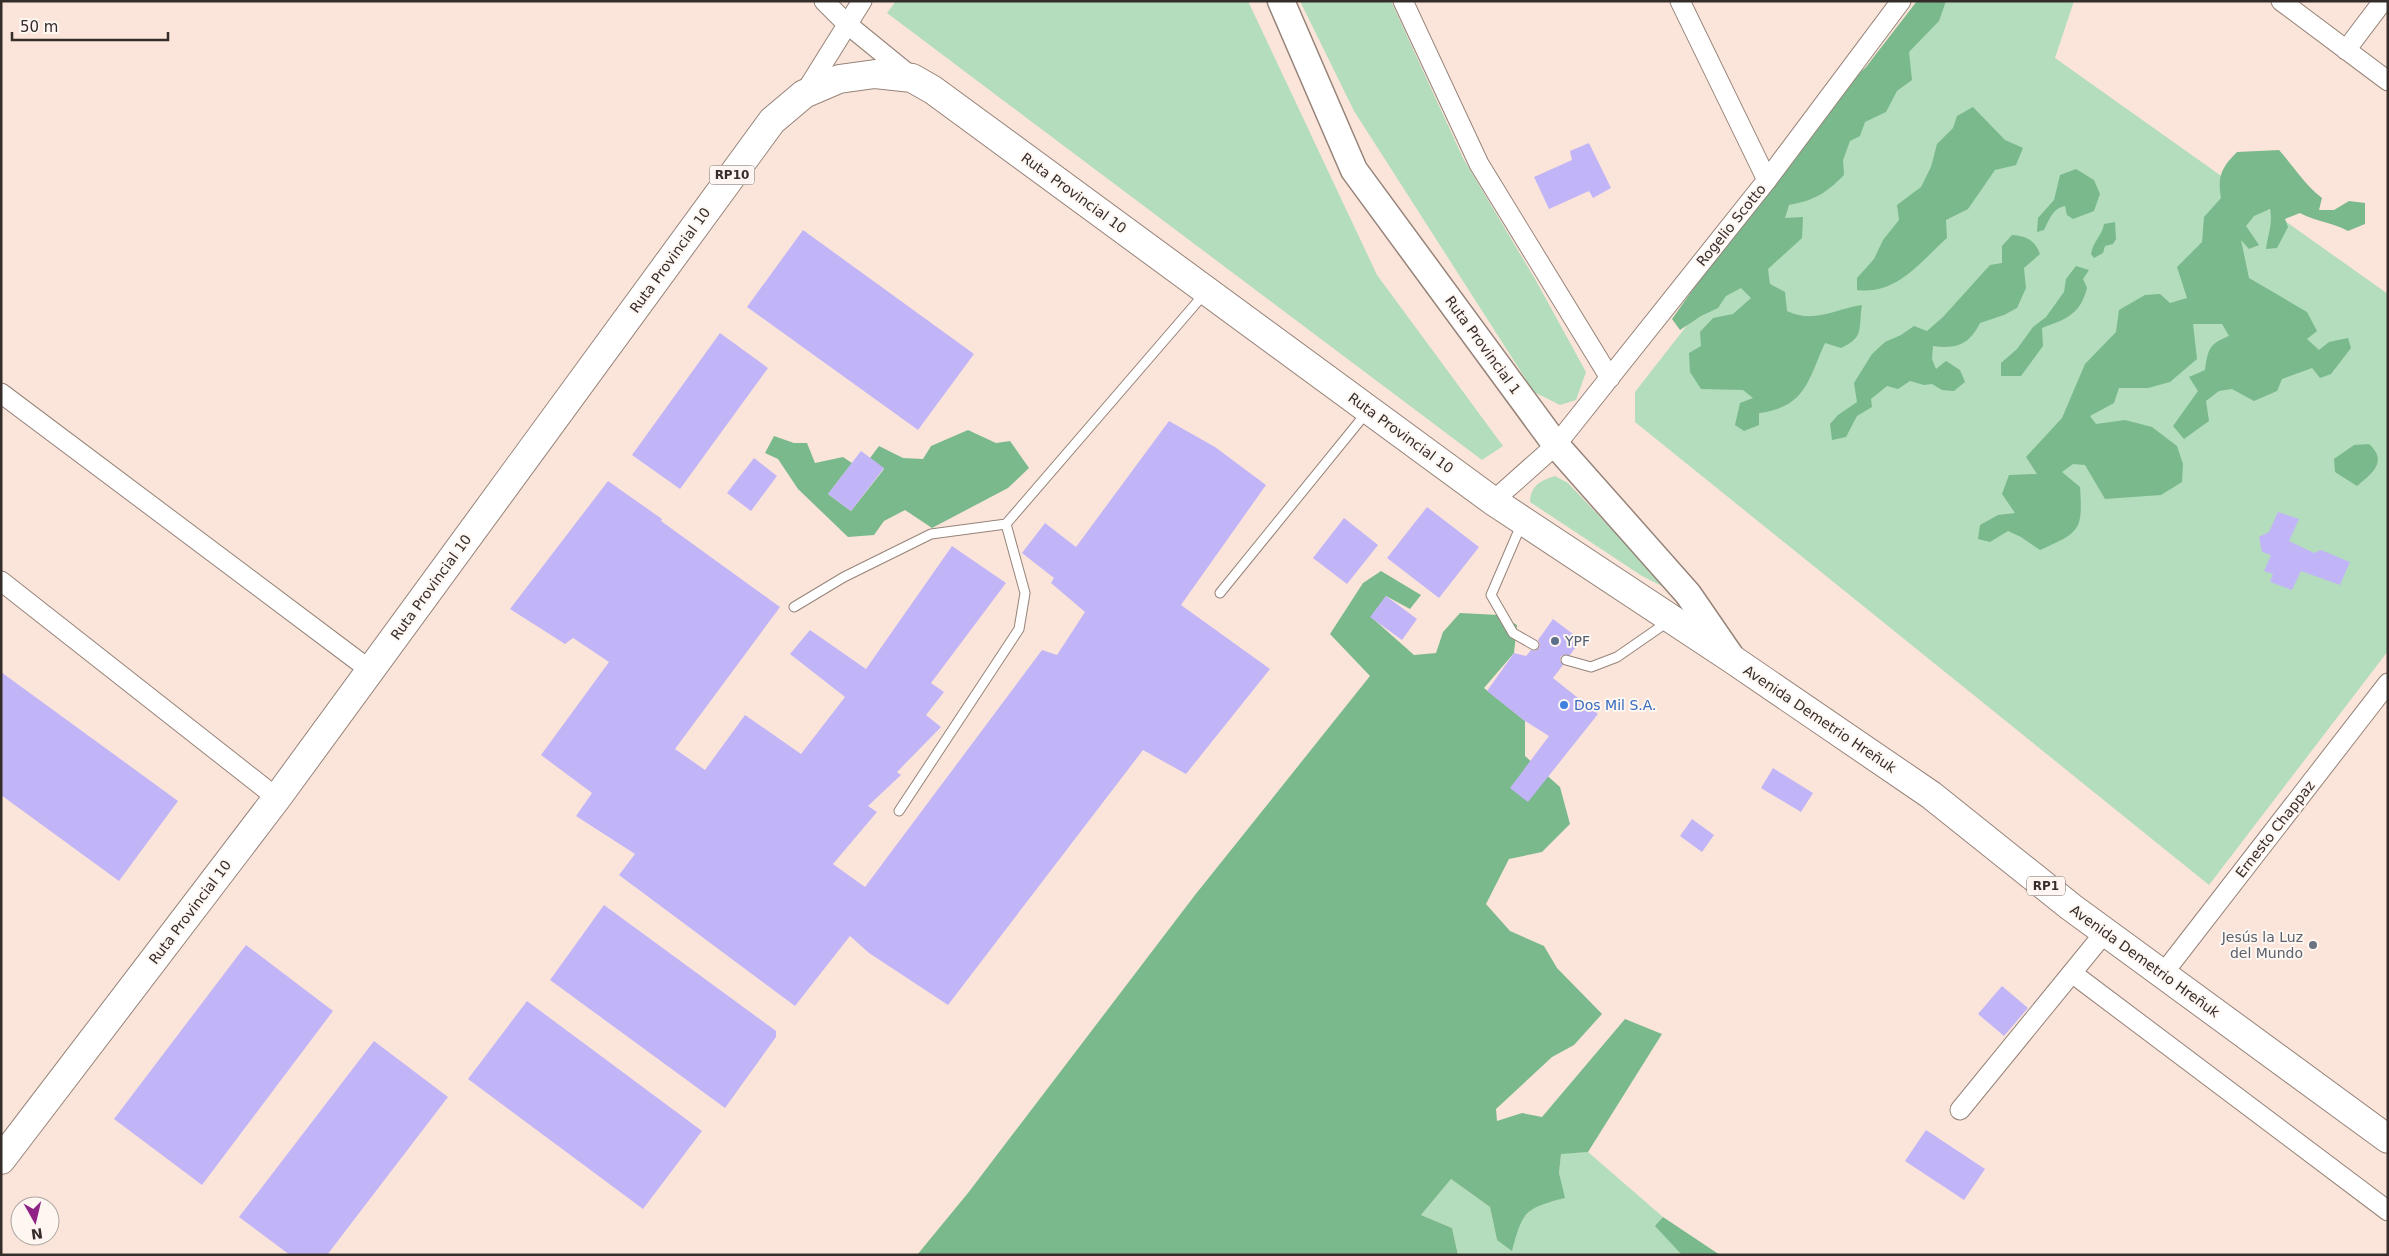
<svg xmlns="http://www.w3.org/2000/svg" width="2389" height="1256" viewBox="0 0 2389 1256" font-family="'DejaVu Sans',sans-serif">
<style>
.green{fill:#b3ddbd}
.forest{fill:#7ab98b}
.building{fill:#c2b5f7}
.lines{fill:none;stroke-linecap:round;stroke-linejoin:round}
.lane-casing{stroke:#968379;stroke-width:11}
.street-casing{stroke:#968379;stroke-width:21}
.secondary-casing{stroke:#968379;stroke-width:29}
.primary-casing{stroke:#968379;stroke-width:30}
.lane{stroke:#fff;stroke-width:9}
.street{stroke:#fff;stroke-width:19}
.secondary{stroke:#fff;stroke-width:26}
.primary{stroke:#fff;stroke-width:28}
.service-dot{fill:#5c6f8a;stroke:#fef6f1;stroke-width:2}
.shop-dot{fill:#3f7fe0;stroke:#fef6f1;stroke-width:2}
.worship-dot{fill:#6b7280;stroke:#fef6f1;stroke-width:2}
.labels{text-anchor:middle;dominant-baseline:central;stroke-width:4;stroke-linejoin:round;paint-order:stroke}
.shield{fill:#fef6f1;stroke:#716965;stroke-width:1}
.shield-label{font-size:12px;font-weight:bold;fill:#352d29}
.street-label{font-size:14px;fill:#352d29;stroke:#fef6f1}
.service-label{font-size:14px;fill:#4e5e75;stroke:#fef6f1;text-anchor:start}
.shop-label{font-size:14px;fill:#366cbe;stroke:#fef6f1;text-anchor:start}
.worship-label{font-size:14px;fill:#5b616d;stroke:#fef6f1;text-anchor:end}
</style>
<rect width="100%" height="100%" fill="#fbe5da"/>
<g class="green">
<polygon points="896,1 1248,1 1377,275 1503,446 1482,460 887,13"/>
<polygon points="1300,1 1391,1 1463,158 1535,279 1586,372 1576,400 1560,405 1534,392 1354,111"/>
<polygon points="1940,1 2074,1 2055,58 2388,294 2388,651 2209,885 1635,422 1635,392"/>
<path d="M1555 476 1568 483 1635 554 1676 593 1642 576 1530 502C1531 485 1540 481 1555 476Z"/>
<polygon points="1588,1152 1663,1217 1656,1226 1682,1255 1458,1255 1452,1228 1421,1215 1451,1179 1490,1207 1497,1240 1519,1222 1536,1205 1564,1198 1559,1173 1561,1153"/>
</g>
<g class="forest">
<path d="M1917 1H1946L1939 21 1909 52 1912 80 1897 91 1886 112 1865 122 1860 136 1850 141 1843 160 1844 175C1825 194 1815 200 1789 205L1785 218 1803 217 1802 238 1768 269 1770 284 1785 292 1787 311C1815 324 1834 309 1862 305 1858 329 1865 337 1841 348L1825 343C1808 380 1806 407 1759 413V425L1744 431 1735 425 1740 403 1753 398 1743 390 1701 389 1690 372 1689 353 1701 346 1700 332 1713 318 1733 314 1751 298 1741 288 1726 296 1718 308 1701 316 1680 330 1672 319 1725 244 1849 83 1866 67Z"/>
<path d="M1973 107 2005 140 2023 148 2016 165 1995 170 1968 209 1946 220 1947 238C1920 262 1897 295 1857 290V278L1874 259 1883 240 1899 220 1897 205 1921 187 1931 167 1937 144 1953 128 1957 116Z"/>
<path d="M2279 150C2294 167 2305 185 2322 198L2319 210H2334L2349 201 2365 203V224L2348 231C2332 222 2316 222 2300 213L2285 219 2288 227 2277 248 2266 249C2268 234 2273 223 2270 209L2254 216 2246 226 2259 245 2249 249 2241 240 2249 278 2307 312 2317 331 2307 339 2319 350 2329 342 2348 338 2351 348 2331 374 2320 378 2312 368 2282 379 2277 391 2254 401 2232 389 2219 391 2206 401 2209 421 2184 439 2173 426 2198 391 2189 377 2205 370C2208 349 2209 344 2229 336L2222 324H2193L2197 359 2170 382 2148 388H2119L2114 403 2090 416 2096 424 2125 420 2152 427 2177 446 2183 464 2182 482 2161 495 2105 499 2085 465 2073 464 2062 472 2080 487C2083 531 2080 532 2040 550L2021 537 2008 531 1990 542 1978 539 1980 525 1998 515 2015 513 2002 494 2009 475 2037 474 2026 457 2062 418 2085 364 2116 332 2119 310 2145 295 2160 294 2170 303 2187 298 2177 267 2202 242 2204 217 2221 198C2217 176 2222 167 2237 152Z"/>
<path d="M2076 169 2094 180 2100 194 2094 211 2073 219 2067 215 2065 206C2053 208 2049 220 2044 230L2037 232 2038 218 2054 200 2060 175Z"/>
<path d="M2115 222 2116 239 2113 244 2105 246 2103 253 2094 258 2091 254C2093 241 2102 236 2104 224Z"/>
<path d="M2012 235C2026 236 2035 240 2040 254L2024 268 2026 288 2017 308 2004 315 1980 323C1969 345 1956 349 1933 346L1932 359 1936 369 1946 361 1960 370 1965 382 1954 391 1942 390 1932 384 1924 385 1910 381 1898 389 1887 386 1871 399 1872 407 1857 416 1846 437 1832 440 1830 424 1838 415 1857 402 1854 383 1872 354 1885 342 1901 335 1914 326 1927 331 1943 317 1990 265 2002 263V246Z"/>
<path d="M2076 266 2089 270 2083 279 2087 288C2080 315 2066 319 2042 328L2043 346 2021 376H2001V363L2017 349 2033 327 2046 317 2064 292 2066 279Z"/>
<polygon points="968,430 996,443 1010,441 1029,468 1008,488 932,528 905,510 884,521 874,535 848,537 798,489 778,459 765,453 774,436 794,443 807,443 815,463 843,457 852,463 828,494 851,511 884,469 870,458 879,446 903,458 923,459 931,446"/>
<path d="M2369 444C2389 462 2371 474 2357 486L2335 472 2334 459 2354 445Z"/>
<path d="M1381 571 1421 595 1410 609 1386 596 1371 617 1414 655 1436 653 1443 632 1460 613 1499 615 1517 625 1514 653 1484 688 1525 721V756L1560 787 1570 824 1542 852 1509 859 1486 904 1510 931 1544 946 1557 968 1602 1014 1574 1045 1552 1057 1496 1109 1497 1121 1522 1113 1542 1117 1625 1019 1662 1034 1588 1152 1561 1154 1559 1173 1565 1198C1525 1208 1522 1212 1512 1251L1497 1240 1490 1207 1451 1179 1421 1215 1452 1228 1458 1255H917L968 1193 1195 895 1370 676 1330 634 1363 583Z"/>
<polygon points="1663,1217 1720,1255 1682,1255 1655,1226"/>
</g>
<g class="building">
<polygon points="1589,143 1611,188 1593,198 1589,191 1549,209 1534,177 1572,160 1570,151"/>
<polygon points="803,230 974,354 918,430 747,307"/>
<polygon points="720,333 768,368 680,489 632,455"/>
<polygon points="1169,421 1215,447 1266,485 1181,605 1270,669 1186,774 1143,750 948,1005 869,953 850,936 795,1006 619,875 635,854 576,816 592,793 541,755 609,662 573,638 565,644 510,609 608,481 662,519 661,521 780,607 675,749 705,770 745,715 801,754 845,697 790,654 810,630 866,669 952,546 1006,583 931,683 944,692 926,715 941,727 897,772 901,775 868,806 877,812 833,864 865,887 1042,650 1057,655 1085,612 1051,583 1054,578 1022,553 1045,523 1076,547"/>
<polygon points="861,451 884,468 851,511 828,494"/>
<polygon points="754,458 777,476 751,511 727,493"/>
<polygon points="1427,507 1479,547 1439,598 1387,558"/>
<polygon points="2278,512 2299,519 2289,541 2314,553 2321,550 2350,562 2340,585 2301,571 2292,590 2270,582 2273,574 2264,571 2271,555 2262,552 2259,537 2269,532"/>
<polygon points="1344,518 1378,545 1347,584 1313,558"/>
<polygon points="1386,596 1417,619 1402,640 1370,617"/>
<polygon points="1553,619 1581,640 1570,655 1561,656 1560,661 1563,665 1553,678 1598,714 1528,802 1510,788 1549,736 1525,721 1487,691 1514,653 1526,656 1531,650 1535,651 1539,648 1540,644 1538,640"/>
<polygon points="1,672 178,801 119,881 1,795"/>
<polygon points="1773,768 1813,793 1801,812 1761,788"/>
<polygon points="1692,819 1714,835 1702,852 1680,836"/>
<polygon points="604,905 776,1031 776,1037 725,1108 550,980"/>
<polygon points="246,945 333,1011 202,1185 114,1119"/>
<polygon points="2002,986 2028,1008 2004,1036 1978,1014"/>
<polygon points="527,1001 702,1131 643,1209 468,1079"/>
<polygon points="374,1041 448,1097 327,1255 290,1255 239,1217"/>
<polygon points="1926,1130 1985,1169 1964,1200 1905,1161"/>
</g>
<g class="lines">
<defs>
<g id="lane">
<polyline points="1522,523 1491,595 1513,633 1534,645"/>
<polyline points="1220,593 1367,412"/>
<polyline points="794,607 844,577 931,534 1006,524 1205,293"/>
<polyline points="1566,660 1591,667 1617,657 1669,621"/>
<polyline points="899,811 1019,629 1025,593 1006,524"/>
</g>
<g id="street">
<polyline points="824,1 847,24 912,77"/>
<polyline points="1403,1 1479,164 1610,378"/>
<polyline points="1680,1 1767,180"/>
<polyline points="2281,1 2388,81"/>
<polyline points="2346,50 2383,1"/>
<polyline points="804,94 862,1"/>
<polyline points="1,393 370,670"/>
<polyline points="1493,501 1556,445 1767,180 1901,1"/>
<polyline points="1,581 277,798"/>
<polyline points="2072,973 2388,1211"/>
<polyline points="2162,975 2388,683"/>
<polyline points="1960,1110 2106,931"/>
</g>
<polyline id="secondary" points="1281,1 1354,170 1556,445 1688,594 1732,658"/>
<polyline id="primary" points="1,1160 277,798 772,121 804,94 839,79 875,74 912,78 933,90 1493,501 1732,659 1931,795 2071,907 2388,1139"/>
</defs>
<use href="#lane" class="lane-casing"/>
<use href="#street" class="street-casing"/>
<use href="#secondary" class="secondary-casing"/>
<use href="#primary" class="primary-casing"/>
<use href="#lane" class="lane"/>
<use href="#street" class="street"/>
<use href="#secondary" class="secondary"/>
<use href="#primary" class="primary"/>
</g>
<circle class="service-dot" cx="1555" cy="641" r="5"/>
<circle class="shop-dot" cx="1564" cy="705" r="5"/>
<circle class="worship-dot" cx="2313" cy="945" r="5"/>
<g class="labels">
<g class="shield">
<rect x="709.5" y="165.5" width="45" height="19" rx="4"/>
<rect x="2027" y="876.5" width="38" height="19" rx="4"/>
</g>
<g class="shield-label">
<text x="732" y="175">RP10</text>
<text x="2046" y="886">RP1</text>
</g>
<g class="street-label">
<text transform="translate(1074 193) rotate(36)">Ruta Provincial 10</text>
<text transform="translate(1731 225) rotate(-51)">Rogelio Scotto</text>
<text transform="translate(670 260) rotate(-54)">Ruta Provincial 10</text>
<text transform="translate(1483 345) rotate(54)">Ruta Provincial 1</text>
<text transform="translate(1401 433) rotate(36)">Ruta Provincial 10</text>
<text transform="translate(431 587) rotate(-54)">Ruta Provincial 10</text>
<text transform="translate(1820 719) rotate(34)">Avenida Demetrio Hreñuk</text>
<text transform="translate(2275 829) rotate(-52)">Ernesto Chappaz</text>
<text transform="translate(190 912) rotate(-53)">Ruta Provincial 10</text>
<text transform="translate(2145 961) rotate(36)">Avenida Demetrio Hreñuk</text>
</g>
<g class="service-label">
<text x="1565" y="641">YPF</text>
</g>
<g class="shop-label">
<text x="1574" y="705">Dos Mil S.A.</text>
</g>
<g class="worship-label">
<text x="2303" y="937">Jesús la Luz<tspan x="2303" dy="16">del Mundo</tspan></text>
</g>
</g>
<rect width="2389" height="1256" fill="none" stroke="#352d29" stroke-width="5"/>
<g transform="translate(35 1221) rotate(172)"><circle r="24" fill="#fef6f1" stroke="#aea6a1"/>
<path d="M0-4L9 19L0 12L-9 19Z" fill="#8f2386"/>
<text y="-8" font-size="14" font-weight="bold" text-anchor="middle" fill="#352d29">N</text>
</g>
<path d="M12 32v8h156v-8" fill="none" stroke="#352d29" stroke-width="2.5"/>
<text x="20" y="32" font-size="15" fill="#352d29" stroke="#fef6f1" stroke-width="4" paint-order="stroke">50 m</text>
</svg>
